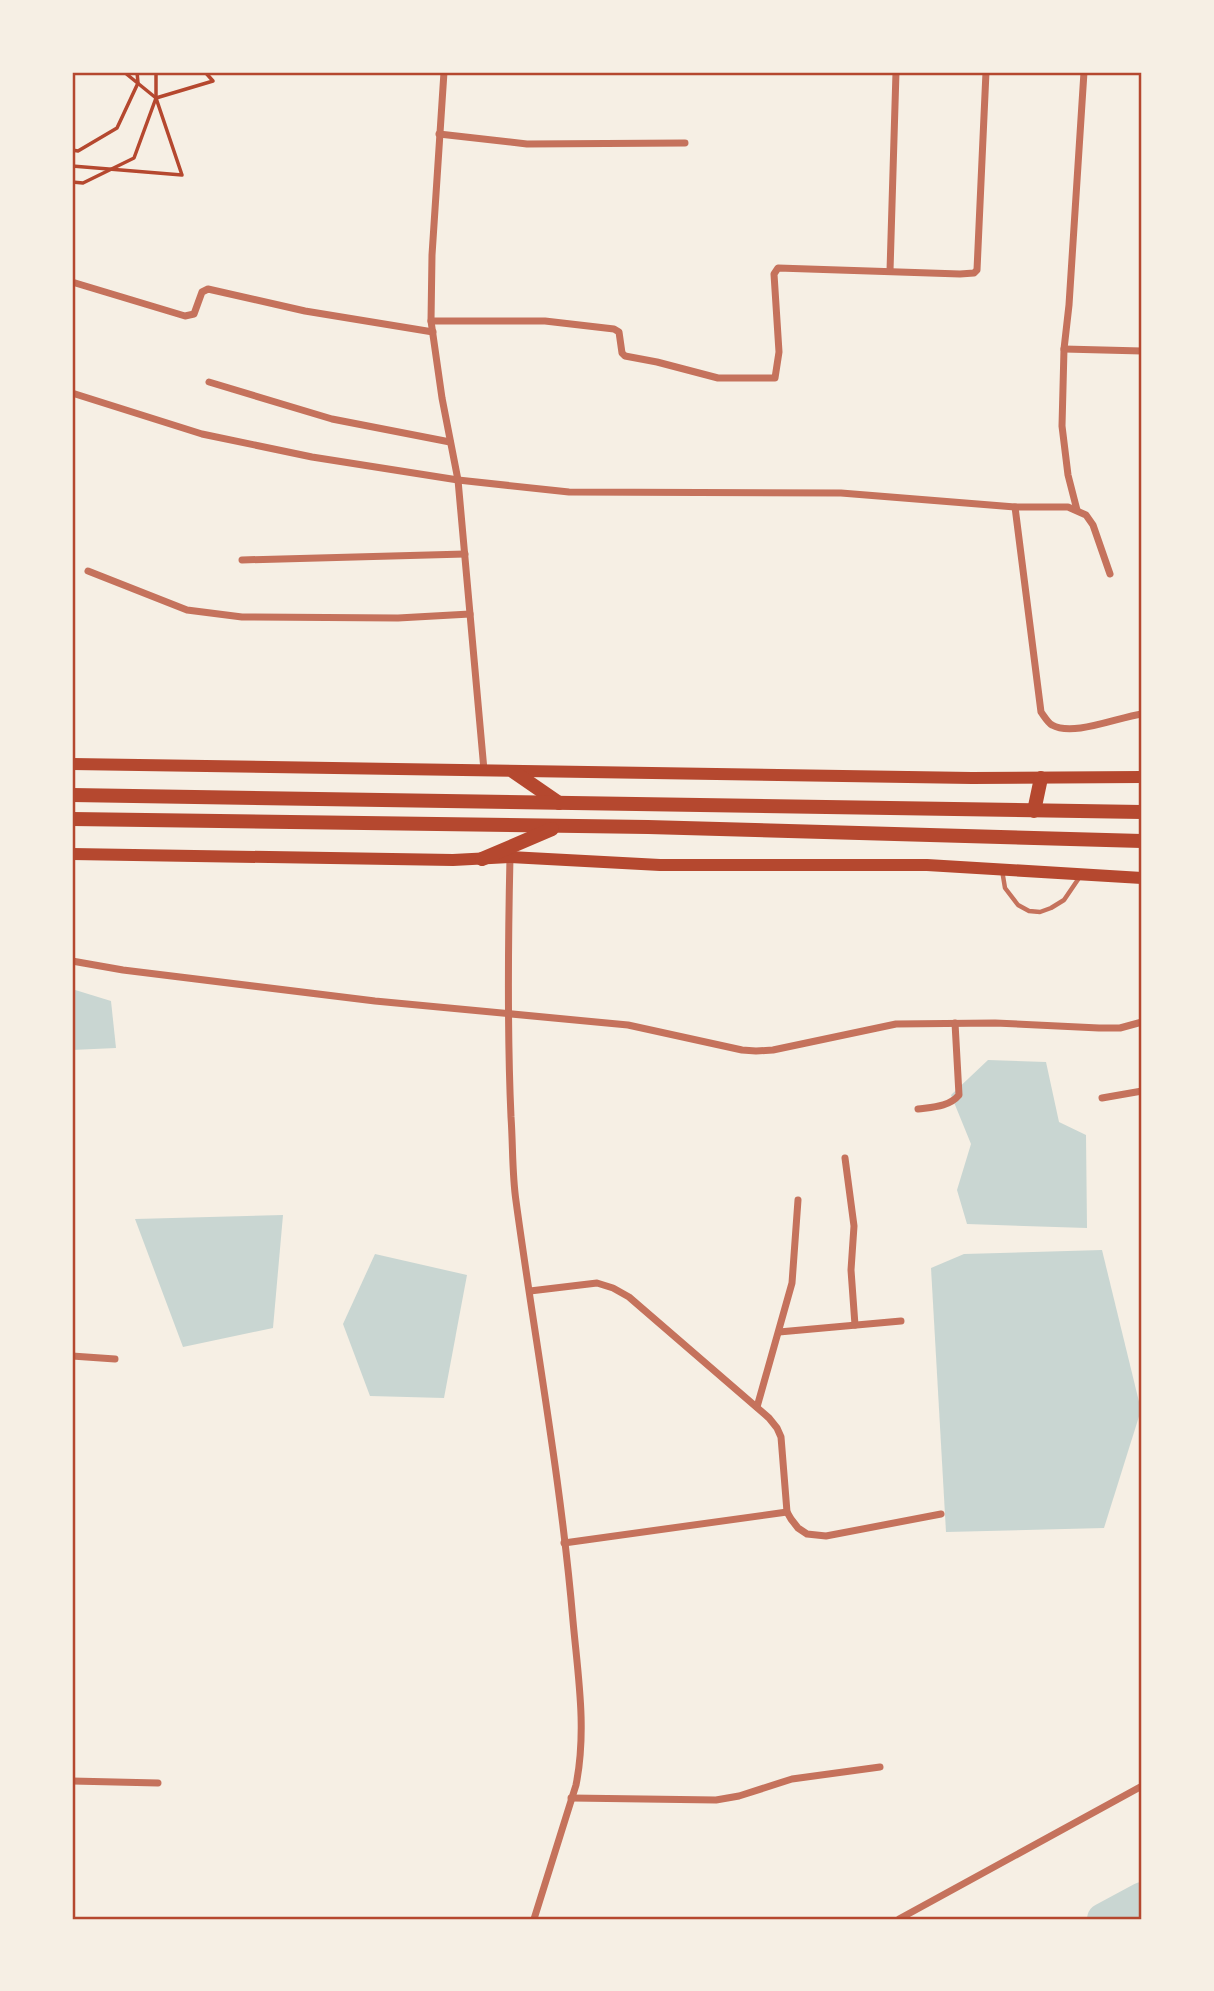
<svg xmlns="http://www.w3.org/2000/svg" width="1214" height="1991" viewBox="0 0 1214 1991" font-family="Arial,sans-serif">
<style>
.water{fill:#c9d6d2}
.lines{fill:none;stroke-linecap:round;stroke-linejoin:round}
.river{stroke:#c9d6d2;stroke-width:32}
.path{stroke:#b5482f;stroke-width:3.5}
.service{stroke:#c5725c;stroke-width:4.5}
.minor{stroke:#c5725c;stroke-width:7}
.secondary{stroke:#b5482f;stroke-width:12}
.trunk{stroke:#b5482f;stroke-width:14}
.neatline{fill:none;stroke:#b5482f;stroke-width:2.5}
</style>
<rect width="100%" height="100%" fill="#f6efe4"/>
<g class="water">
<polygon points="72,989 111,1001 116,1048 72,1050"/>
<polygon points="988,1060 1046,1062 1059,1122 1086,1135 1087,1228 967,1224 957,1190 971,1144 951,1095"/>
<polygon points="283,1215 273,1328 183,1347 135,1219"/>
<polygon points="1102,1250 1141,1410 1104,1528 946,1532 931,1268 964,1254"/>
<polygon points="375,1254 467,1275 444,1398 370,1396 343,1324"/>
</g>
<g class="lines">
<polyline class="river" points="1103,1919 1142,1898"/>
<g class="path">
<polyline points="156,98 213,81 205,72"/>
<polyline points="72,150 78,151 117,128 138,83 137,72"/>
<polyline points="72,166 182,175 156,98 124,72"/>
<polyline points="72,182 83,183 134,158 156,98 156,72"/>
</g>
<polyline class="service" points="1002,870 1005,888 1018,905 1029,911 1040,912 1051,908 1064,900 1079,878"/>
<g class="minor">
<polyline points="444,72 432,255 431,321 442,398 458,480 484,770"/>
<polyline points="439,134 527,144 685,143"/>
<polyline points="890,271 896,72"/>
<polyline points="72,282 185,316 194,314 202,292 208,289 305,311 433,332"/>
<polyline points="431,321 545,321 614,329 619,332 622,353 625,356 657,362 718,378 775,378 779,352 774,274 778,268 960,274 974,273 977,270 986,72"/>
<polyline points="1064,349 1142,351"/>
<polyline points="209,382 332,419 450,442"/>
<polyline points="72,393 202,434 312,457 458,480 569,492 841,493 1015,507 1068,507 1086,515 1093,525 1110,574"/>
<path d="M1015 507 1041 712C1044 716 1048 723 1052 725 1073 737 1118 717 1142 714"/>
<polyline points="1077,510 1068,475 1062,426 1064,349 1069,305 1084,72"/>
<polyline points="242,560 465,554"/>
<polyline points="88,571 187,610 242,617 398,618 470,614"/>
<path d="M510 857C508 945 507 1029 511 1117 513 1145 512 1174 516 1201 535 1341 561 1480 573 1621 578 1676 587 1730 576 1785L534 1919"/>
<polyline points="72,961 123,970 375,1001 628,1025 742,1050 756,1051 773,1050 896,1024 995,1023 1099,1028 1120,1028 1142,1022"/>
<polyline points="1102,1098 1142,1091"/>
<path d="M918 1109C932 1107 949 1107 959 1095L955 1023"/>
<polyline points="845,1158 854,1226 851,1270 855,1325"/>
<polyline points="530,1291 597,1283 613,1288 629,1297 769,1418 777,1428 781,1437 787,1512 791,1519 798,1528 807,1534 826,1536 941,1514"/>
<polyline points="779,1332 901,1321"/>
<polyline points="72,1356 115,1359"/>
<polyline points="757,1407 792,1283 798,1200"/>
<polyline points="564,1543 787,1512"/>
<polyline points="72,1781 158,1783"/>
<polyline points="571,1798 716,1800 739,1796 792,1779 880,1767"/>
<polyline points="899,1919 1142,1786"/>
</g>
<g class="secondary">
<polyline points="72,764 972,778 1142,777"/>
<polyline points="72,854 453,860 510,857 660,865 927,865 1142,878"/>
</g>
<g class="trunk">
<polyline points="514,772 559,803"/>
<polyline points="72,795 1142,812"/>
<polyline points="1034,811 1041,778"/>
<polyline points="72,819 648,827 1142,841"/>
<polyline points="482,859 552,829"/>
</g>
</g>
<rect width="1214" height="1991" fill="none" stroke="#f6efe4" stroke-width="147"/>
<rect x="74" y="74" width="1066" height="1844" class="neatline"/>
</svg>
